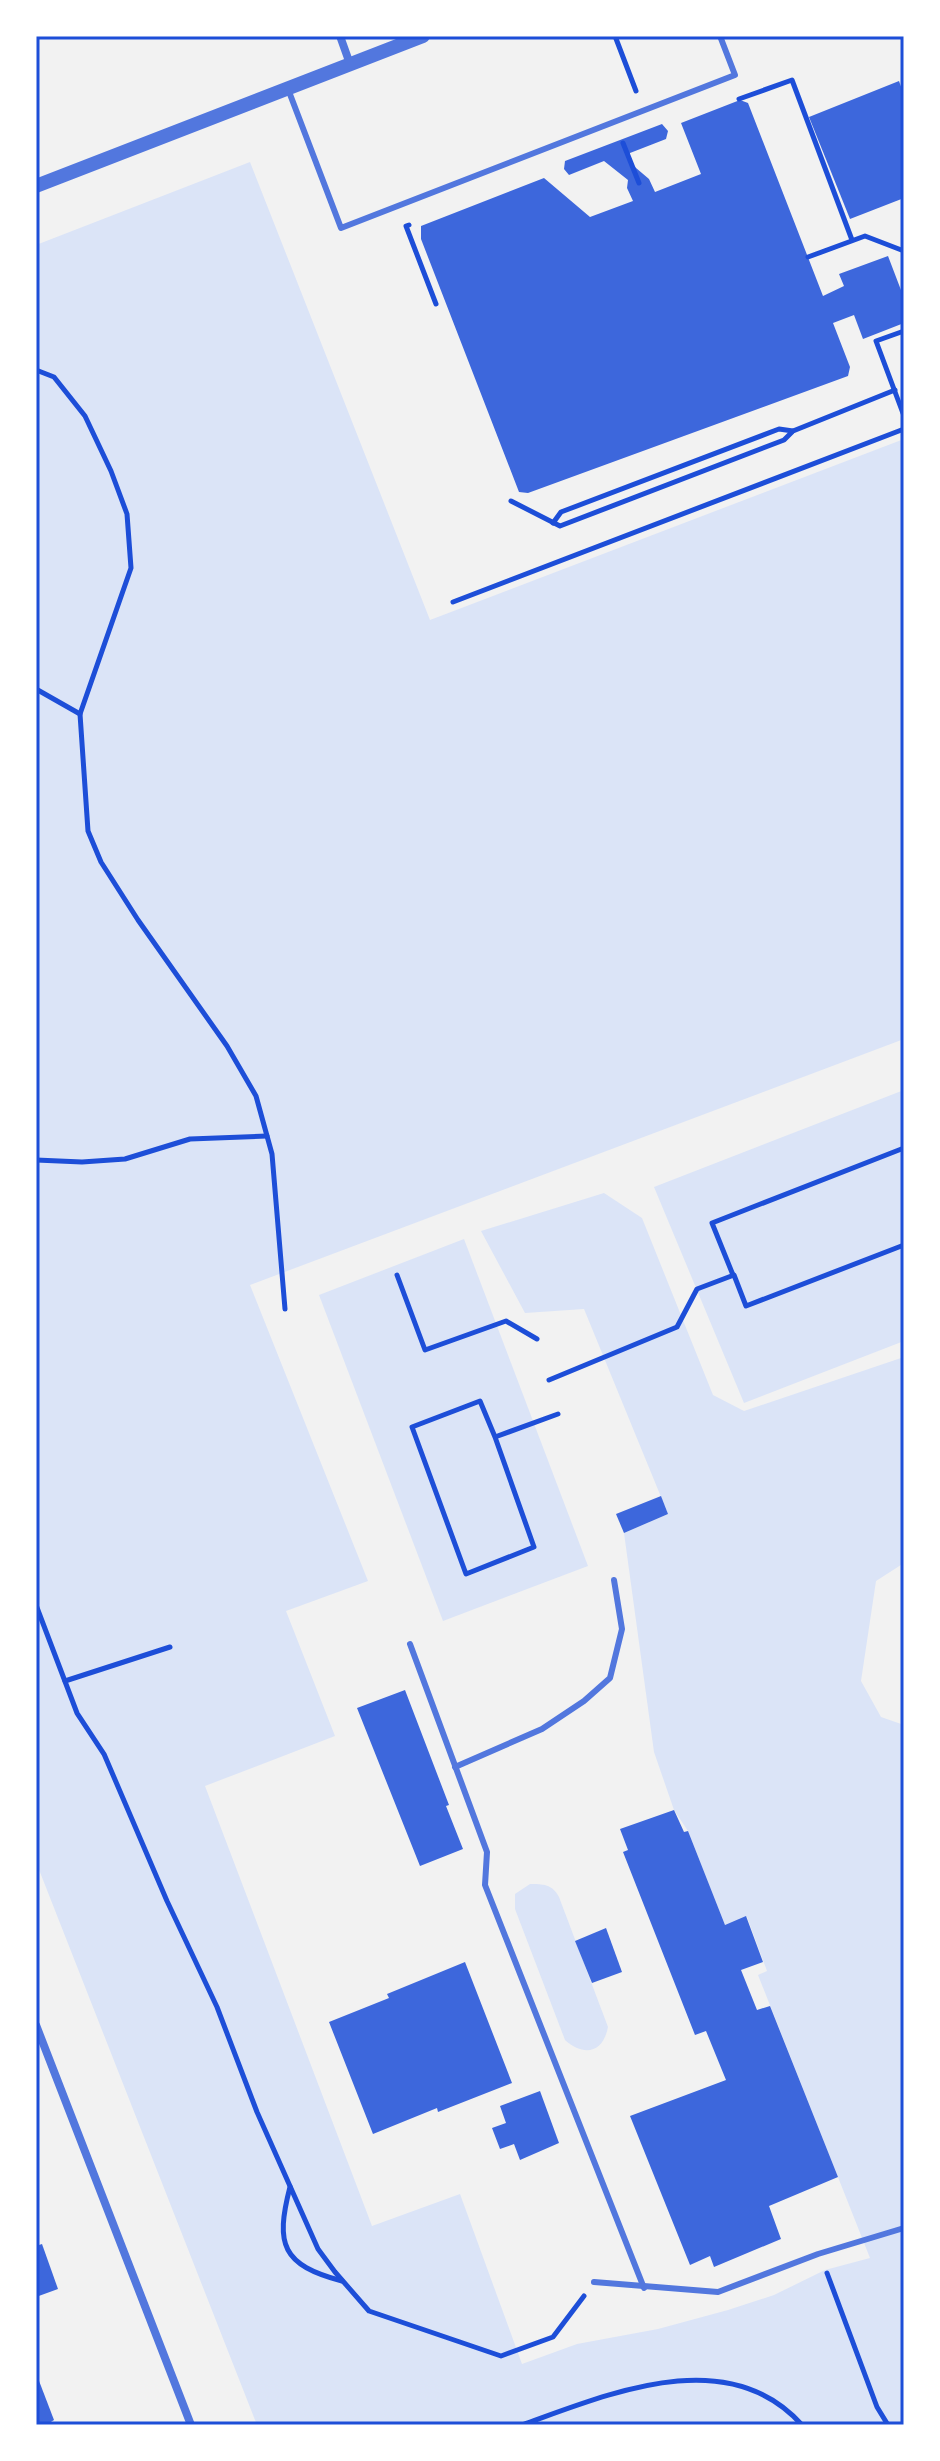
<svg xmlns="http://www.w3.org/2000/svg" width="940" height="2461" viewBox="0 0 940 2461" font-family="Rubik,sans-serif">
<style>
.green{fill:#dbe4f7}
.building{fill:#3d67dc}
.lines{fill:none;stroke-linecap:round;stroke-linejoin:round}
.path{stroke:#1d4ed8;stroke-width:5}
.service{stroke:#5277de;stroke-width:6}
.minor{stroke:#5277de;stroke-width:8}
.tertiary{stroke:#5277de;stroke-width:14}
.neatline{fill:none;stroke:#1d4ed8;stroke-width:3}
</style>
<rect width="100%" height="100%" fill="#f2f2f2"/>
<g class="green">
<polygon points="250,162 430,620 904,439 904,1039 250,1285 368,1581 286,1611 335,1736 205,1786 372,2226 460,2194 522,2364 577,2344 658,2329 728,2310 774,2295 825,2270 870,2258 758,1975 767,1971 747,1917 725,1925 688,1831 674,1810 654,1752 624,1533 668,1514 584,1309 525,1313 481,1231 604,1193 642,1218 713,1395 744,1411 904,1357 904,1563 876,1581 861,1681 881,1717 904,1725 904,2425 257,2425 36,1862 36,245"/>
<polygon points="904,1090 904,1341 744,1403 654,1187"/>
<polygon points="464,1239 588,1566 443,1621 319,1295"/>
<path d="M530 1884C543 1884 552 1884 559 1897L608 2027C603 2053 584 2057 565 2040L515 1909V1894Z"/>
</g>
<g class="building">
<polygon points="899,81 904,95 904,198 850,219 809,117"/>
<polygon points="740,100 748,103 823,296 844,286 839,274 888,256 904,298 904,323 863,339 854,315 833,323 850,367 848,376 528,493 519,492 421,239 421,226 544,178 590,217 633,201 627,188 628,180 604,161 569,175 564,169 565,161 662,124 668,131 666,139 630,153 629,162 649,179 655,192 701,174 681,123"/>
<polygon points="661,1496 668,1514 624,1533 616,1514"/>
<polygon points="405,1690 449,1805 446,1806 463,1849 420,1866 357,1708"/>
<polygon points="674,1810 684,1832 688,1831 725,1925 746,1916 763,1962 741,1970 757,2010 770,2006 838,2177 769,2206 781,2239 714,2267 710,2256 690,2265 630,2116 726,2080 706,2031 695,2035 623,1852 628,1850 620,1829"/>
<polygon points="606,1928 622,1972 592,1983 575,1941"/>
<polygon points="465,1962 512,2083 438,2112 437,2108 373,2134 329,2022 389,1998 387,1994"/>
<polygon points="540,2091 559,2143 520,2160 514,2144 500,2149 492,2128 506,2123 500,2106"/>
<polygon points="42,2244 58,2289 36,2297 36,2246"/>
<polygon points="36,2373 54,2420 46,2425 36,2425"/>
</g>
<g class="lines">
<g class="path">
<polyline points="615,36 636,91"/>
<polyline points="739,99 792,80 852,240"/>
<polyline points="623,143 639,183"/>
<polyline points="409,225 406,226 436,304"/>
<polyline points="808,257 865,236 904,251"/>
<polyline points="904,331 876,341 904,416"/>
<polyline points="36,370 54,377 85,416 111,471 127,514 131,568 80,714 88,831 101,862 138,920 227,1046 256,1096 272,1154 285,1309"/>
<polyline points="511,501 560,526 784,440 793,431 895,390"/>
<polyline points="553,523 561,512 779,429 793,431"/>
<polyline points="453,602 904,429"/>
<polyline points="36,689 80,714"/>
<polyline points="36,1160 82,1162 125,1159 190,1139 267,1136"/>
<polyline points="397,1275 425,1350 506,1321 537,1339"/>
<polyline points="733,1275 712,1223 904,1148"/>
<polyline points="549,1380 677,1327 697,1289 734,1275 746,1306 904,1245"/>
<polyline points="495,1437 480,1401 412,1427 466,1574 534,1547 495,1437 558,1414"/>
<polyline points="36,1605 77,1713 104,1754 167,1901 217,2007 257,2112 318,2249 335,2272 369,2311 501,2356 553,2337 584,2296"/>
<polyline points="65,1681 170,1647"/>
<path d="M290 2187C275 2245 282 2265 342 2281"/>
<polyline points="827,2273 877,2407 888,2425"/>
<path d="M522 2425C609 2394 728 2342 802 2425"/>
</g>
<g class="service">
<polyline points="288,89 341,228 735,75 720,36"/>
<polyline points="410,1644 487,1852 485,1885 644,2288"/>
<polyline points="455,1767 542,1729 584,1701 610,1678 622,1629 614,1580"/>
<polyline points="594,2282 718,2292 818,2254 904,2228"/>
</g>
<g class="minor">
<polyline points="340,36 350,64"/>
<polyline points="36,2025 191,2425"/>
</g>
<polyline class="tertiary" points="36,186 423,36"/>
</g>
<rect width="940" height="2461" fill="none" stroke="#ffffff" stroke-width="76"/>
<rect x="38" y="38" width="864" height="2385" class="neatline"/>
</svg>
